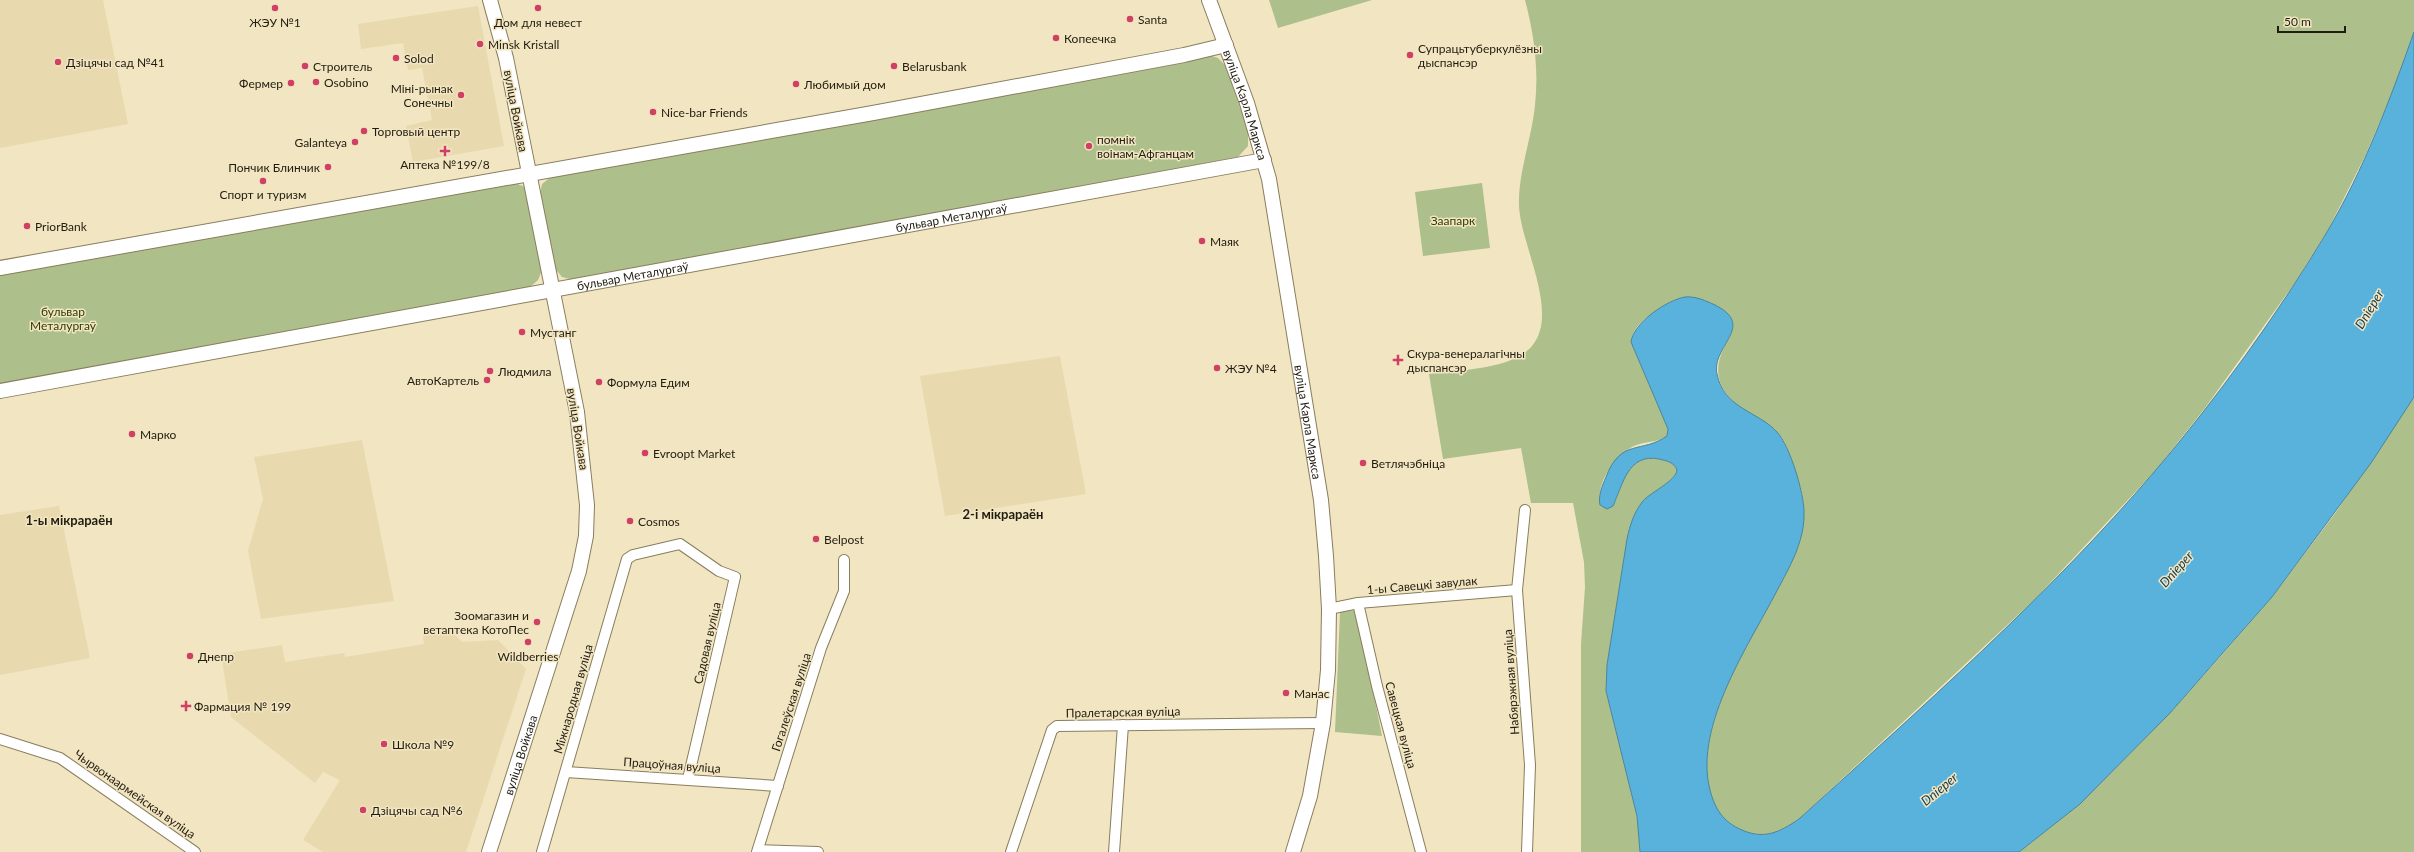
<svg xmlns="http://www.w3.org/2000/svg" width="2414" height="852" viewBox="0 0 2414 852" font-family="Lato,sans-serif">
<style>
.built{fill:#e8d9ae}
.green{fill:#adbf8a}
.water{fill:#59b2db;stroke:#48859e}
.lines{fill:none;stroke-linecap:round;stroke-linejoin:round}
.street-casing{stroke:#897d5d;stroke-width:12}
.secondary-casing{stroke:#897d5d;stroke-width:16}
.street{stroke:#fff;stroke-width:10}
.secondary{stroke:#fff;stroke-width:14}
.poi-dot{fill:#cf4064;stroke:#f2e5c2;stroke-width:1.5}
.labels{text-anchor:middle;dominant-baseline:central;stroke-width:3;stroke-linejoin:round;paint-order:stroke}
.poi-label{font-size:12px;fill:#201c0f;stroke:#f2e5c2;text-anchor:start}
.street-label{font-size:12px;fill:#201c0f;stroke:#f2e5c2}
.park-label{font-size:12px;fill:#2e3c01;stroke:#f2e5c2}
.water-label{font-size:13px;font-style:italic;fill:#143c4d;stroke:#f2e5c2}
.neighbourhood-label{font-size:13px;font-weight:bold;fill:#201c0f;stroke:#f2e5c2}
</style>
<rect width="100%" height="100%" fill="#f2e5c2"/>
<g class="built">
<polygon points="0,0 103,0 128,124 0,148"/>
<polygon points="478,6 504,146 413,162 406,126 432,120 422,68 408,70 403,43 361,49 358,24"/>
<polygon points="1060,356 1086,494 945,516 920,376"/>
<polygon points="362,440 394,601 261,619 248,551 263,499 254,457"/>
<polygon points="59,506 90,658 0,675 0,515"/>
<polygon points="452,632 462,642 498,640 526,669 466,852 323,852 303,840 340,780 323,772 315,783 231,717 221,654 282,645 285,662 344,653 345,657 424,644 423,636"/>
</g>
<g class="green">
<polygon points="1269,0 1372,0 1278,28"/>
<path d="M1525 0H2414V32L2394 89 2365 156 2328 230 2294 284 2205 408 2155 471 2035 599 1799 819C1780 832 1764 840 1741 830 1671 798 1724 693 1744 644 1758 608 1772 572 1786 536 1790 525 1801 505 1802 495 1802 488 1796 477 1794 471 1790 457 1787 441 1776 431 1767 422 1755 419 1745 411 1714 389 1711 367 1730 337L1674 301C1657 311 1633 321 1631 342L1668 429 1667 436C1657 443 1645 441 1634 446 1615 456 1596 482 1600 505L1602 507 1613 506C1623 484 1628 453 1659 459 1667 461 1674 462 1677 470 1676 481 1649 494 1641 504 1633 514 1630 526 1627 539L1607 665 1606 691 1637 816 1640 852H1581V644L1585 587 1584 562 1573 503H1531L1521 448 1443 459 1429 374C1457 370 1512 370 1532 346 1560 313 1521 246 1519 206 1518 172 1532 138 1535 105 1539 69 1534 34 1525 0Z"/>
<polygon points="1209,55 1218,58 1225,65 1248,130 1248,146 1238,157 574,280 562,277 553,266 540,194 542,184 552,176"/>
<polygon points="515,183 525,187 542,270 538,280 529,288 0,385 0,274"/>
<polygon points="1482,183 1490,248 1423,256 1415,192"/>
<polygon points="2414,397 2414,852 2019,852 2080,804 2170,713 2221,656 2272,597 2336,512"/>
<polygon points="1357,610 1382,736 1335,732 1340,612"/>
</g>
<path class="water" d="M2414 32V397L2371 463 2272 597 2170 713 2080 804 2019 852H1640L1637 816 1606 691 1607 665 1627 539C1630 525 1634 512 1643 501 1651 492 1676 481 1677 470 1674 462 1667 461 1659 459 1628 453 1623 484 1613 506L1607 509 1600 505C1598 496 1602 486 1606 477 1621 438 1641 454 1667 436L1668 429 1631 342C1633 323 1667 300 1685 297 1696 296 1706 301 1715 305 1757 326 1711 346 1717 374 1724 409 1758 411 1777 432 1790 446 1804 493 1804 512 1805 538 1792 563 1780 585 1751 642 1693 725 1710 790 1715 809 1723 822 1742 830 1764 840 1780 832 1799 819 1921 708 2047 597 2155 471 2218 397 2277 315 2327 232 2364 169 2390 100 2414 32Z"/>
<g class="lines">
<defs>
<g id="street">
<polyline points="1525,510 1517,590 1530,765 1527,852"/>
<polyline points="1358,603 1377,686 1421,852"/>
<polyline points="1329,609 1358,603 1517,590"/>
<polyline points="0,739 60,758 195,852"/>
<polyline points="566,772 778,786"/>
<polyline points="758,850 818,852"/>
<polyline points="542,852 627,559 633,555 680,544 719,571 735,577 688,779"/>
<polyline points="757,852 821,648 844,591 844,560"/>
<polyline points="1011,852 1052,730 1057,726 1323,723"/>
<polyline points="1114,852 1123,725"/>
</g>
<g id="secondary">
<path id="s1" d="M1209 0 1247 103 1269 179 1321 500 1326 556 1329 609 1328 670 1323 723 1310 796 1293 852"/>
<polyline points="0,268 873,113 1184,55 1226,45"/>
<path id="s2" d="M0 391 1264 160"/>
<path id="s3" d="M489 852 579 571 586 536 587 505 577 412 506 58 490 0"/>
</g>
</defs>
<use href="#street" class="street-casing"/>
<use href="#secondary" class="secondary-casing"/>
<use href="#street" class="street"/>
<use href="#secondary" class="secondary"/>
</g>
<g class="poi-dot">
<circle cx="275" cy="8" r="4"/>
<circle cx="538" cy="8" r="4"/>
<circle cx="1130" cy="19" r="4"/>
<circle cx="1056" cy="38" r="4"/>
<circle cx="480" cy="44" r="4"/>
<circle cx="1410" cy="55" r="4"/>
<circle cx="396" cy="58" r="4"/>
<circle cx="58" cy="62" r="4"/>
<circle cx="305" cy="66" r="4"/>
<circle cx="894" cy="66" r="4"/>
<circle cx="316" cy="82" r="4"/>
<circle cx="291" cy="83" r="4"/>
<circle cx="796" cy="84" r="4"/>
<circle cx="461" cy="95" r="4"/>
<circle cx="653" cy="112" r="4"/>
<circle cx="364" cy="131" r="4"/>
<circle cx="355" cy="142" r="4"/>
<circle cx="1089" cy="146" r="4"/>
<path d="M443 145h4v4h4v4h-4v4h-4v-4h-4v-4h4z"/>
<circle cx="328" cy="167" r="4"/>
<circle cx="263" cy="181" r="4"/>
<circle cx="27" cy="226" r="4"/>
<circle cx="1202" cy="241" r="4"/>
<circle cx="522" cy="332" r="4"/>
<path d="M1396 354h4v4h4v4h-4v4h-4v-4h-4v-4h4z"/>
<circle cx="1217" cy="368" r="4"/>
<circle cx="490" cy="371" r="4"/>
<circle cx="487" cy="380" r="4"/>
<circle cx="599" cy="382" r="4"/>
<circle cx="132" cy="434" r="4"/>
<circle cx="645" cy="453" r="4"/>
<circle cx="1363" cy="463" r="4"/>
<circle cx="630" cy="521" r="4"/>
<circle cx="816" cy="539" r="4"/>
<circle cx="537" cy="622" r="4"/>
<circle cx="528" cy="642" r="4"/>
<circle cx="190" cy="656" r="4"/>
<circle cx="1286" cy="693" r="4"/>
<path d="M184 700h4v4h4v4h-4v4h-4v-4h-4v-4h4z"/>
<circle cx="384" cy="744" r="4"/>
<circle cx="363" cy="810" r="4"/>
</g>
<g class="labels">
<g class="poi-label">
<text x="1138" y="19">Santa</text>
<text x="275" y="22" text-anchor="middle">ЖЭУ №1</text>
<text x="538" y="22" text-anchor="middle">Дом для невест</text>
<text x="1064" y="38">Копеечка</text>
<text x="488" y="44">Minsk Kristall</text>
<text x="1418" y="48">Супрацьтуберкулёзны<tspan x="1418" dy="14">дыспансэр</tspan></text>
<text x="404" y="58">Solod</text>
<text x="66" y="62">Дзіцячы сад №41</text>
<text x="313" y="66">Строитель</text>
<text x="902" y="66">Belarusbank</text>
<text x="324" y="82">Osobino</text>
<text x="283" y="83" text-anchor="end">Фермер</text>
<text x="804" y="84">Любимый дом</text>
<text x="453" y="88" text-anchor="end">Міні-рынак<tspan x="453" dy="14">Сонечны</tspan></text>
<text x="661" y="112">Nice-bar Friends</text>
<text x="372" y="131">Торговый центр</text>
<text x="1097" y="139">помнік<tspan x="1097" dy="14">воінам-Афганцам</tspan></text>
<text x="347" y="142" text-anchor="end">Galanteya</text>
<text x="445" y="164" text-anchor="middle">Аптека №199/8</text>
<text x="320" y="167" text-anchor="end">Пончик Блинчик</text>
<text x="263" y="194" text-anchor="middle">Спорт и туризм</text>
<text x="35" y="226">PriorBank</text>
<text x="1210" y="241">Маяк</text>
<text x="530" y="332">Мустанг</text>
<text x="1407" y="353">Скура-венералагічны<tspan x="1407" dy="14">дыспансэр</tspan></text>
<text x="1225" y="368">ЖЭУ №4</text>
<text x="498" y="371">Людмила</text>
<text x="479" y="380" text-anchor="end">АвтоКартель</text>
<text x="607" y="382">Формула Едим</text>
<text x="140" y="434">Марко</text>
<text x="653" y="453">Evroopt Market</text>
<text x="1371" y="463">Ветлячэбніца</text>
<text x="638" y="521">Cosmos</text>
<text x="824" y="539">Belpost</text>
<text x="529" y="615" text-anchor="end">Зоомагазин и<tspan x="529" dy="14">ветаптека КотоПес</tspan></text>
<text x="198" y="656">Днепр</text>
<text x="528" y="656" text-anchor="middle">Wildberries</text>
<text x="1294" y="693">Манас</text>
<text x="194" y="706">Фармация № 199</text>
<text x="392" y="744">Школа №9</text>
<text x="371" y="810">Дзіцячы сад №6</text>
</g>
<g class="street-label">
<text stroke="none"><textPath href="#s1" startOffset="111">вуліца Карла Маркса</textPath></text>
<text transform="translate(516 111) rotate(79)">вуліца Войкава</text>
<text stroke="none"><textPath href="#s2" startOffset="967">бульвар Металургаў</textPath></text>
<text stroke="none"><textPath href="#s2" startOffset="643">бульвар Металургаў</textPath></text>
<text stroke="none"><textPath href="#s1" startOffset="435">вуліца Карла Маркса</textPath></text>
<text transform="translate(578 429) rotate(81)">вуліца Войкава</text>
<text transform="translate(1422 585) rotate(-5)">1-ы Савецкі завулак</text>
<text transform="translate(707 643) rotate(-77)">Садовая вуліца</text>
<text transform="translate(1511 682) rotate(-94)">Набярэжная вуліца</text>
<text transform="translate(573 699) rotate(-74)">Міжнародная вуліца</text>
<text transform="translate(791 702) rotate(-72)">Гогалеўская вуліца</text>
<text transform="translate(1123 712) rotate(-1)">Пралетарская вуліца</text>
<text transform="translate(1401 725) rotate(75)">Савецкая вуліца</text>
<text stroke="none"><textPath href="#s3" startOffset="102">вуліца Войкава</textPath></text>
<text transform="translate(672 765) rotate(4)">Працоўная вуліца</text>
<text transform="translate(135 794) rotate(35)">Чырвонаармейская вуліца</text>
</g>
<g class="park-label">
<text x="1453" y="220">Заапарк</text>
<text x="63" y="311">бульвар<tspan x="63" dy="14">Металургаў</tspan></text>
</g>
<g class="water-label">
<text transform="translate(2369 309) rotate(-59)">Dnieper</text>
<text transform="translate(2176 569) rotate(-48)">Dnieper</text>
<text transform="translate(1939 789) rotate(-40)">Dnieper</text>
</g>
<g class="neighbourhood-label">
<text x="1003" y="514">2-і мікрараён</text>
<text x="69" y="520">1-ы мікрараён</text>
</g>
</g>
<path d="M2278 26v6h67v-6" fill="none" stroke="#201c0f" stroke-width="2"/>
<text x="2284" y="26" font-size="12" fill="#201c0f" stroke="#f2e5c2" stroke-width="3" paint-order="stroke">50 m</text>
</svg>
